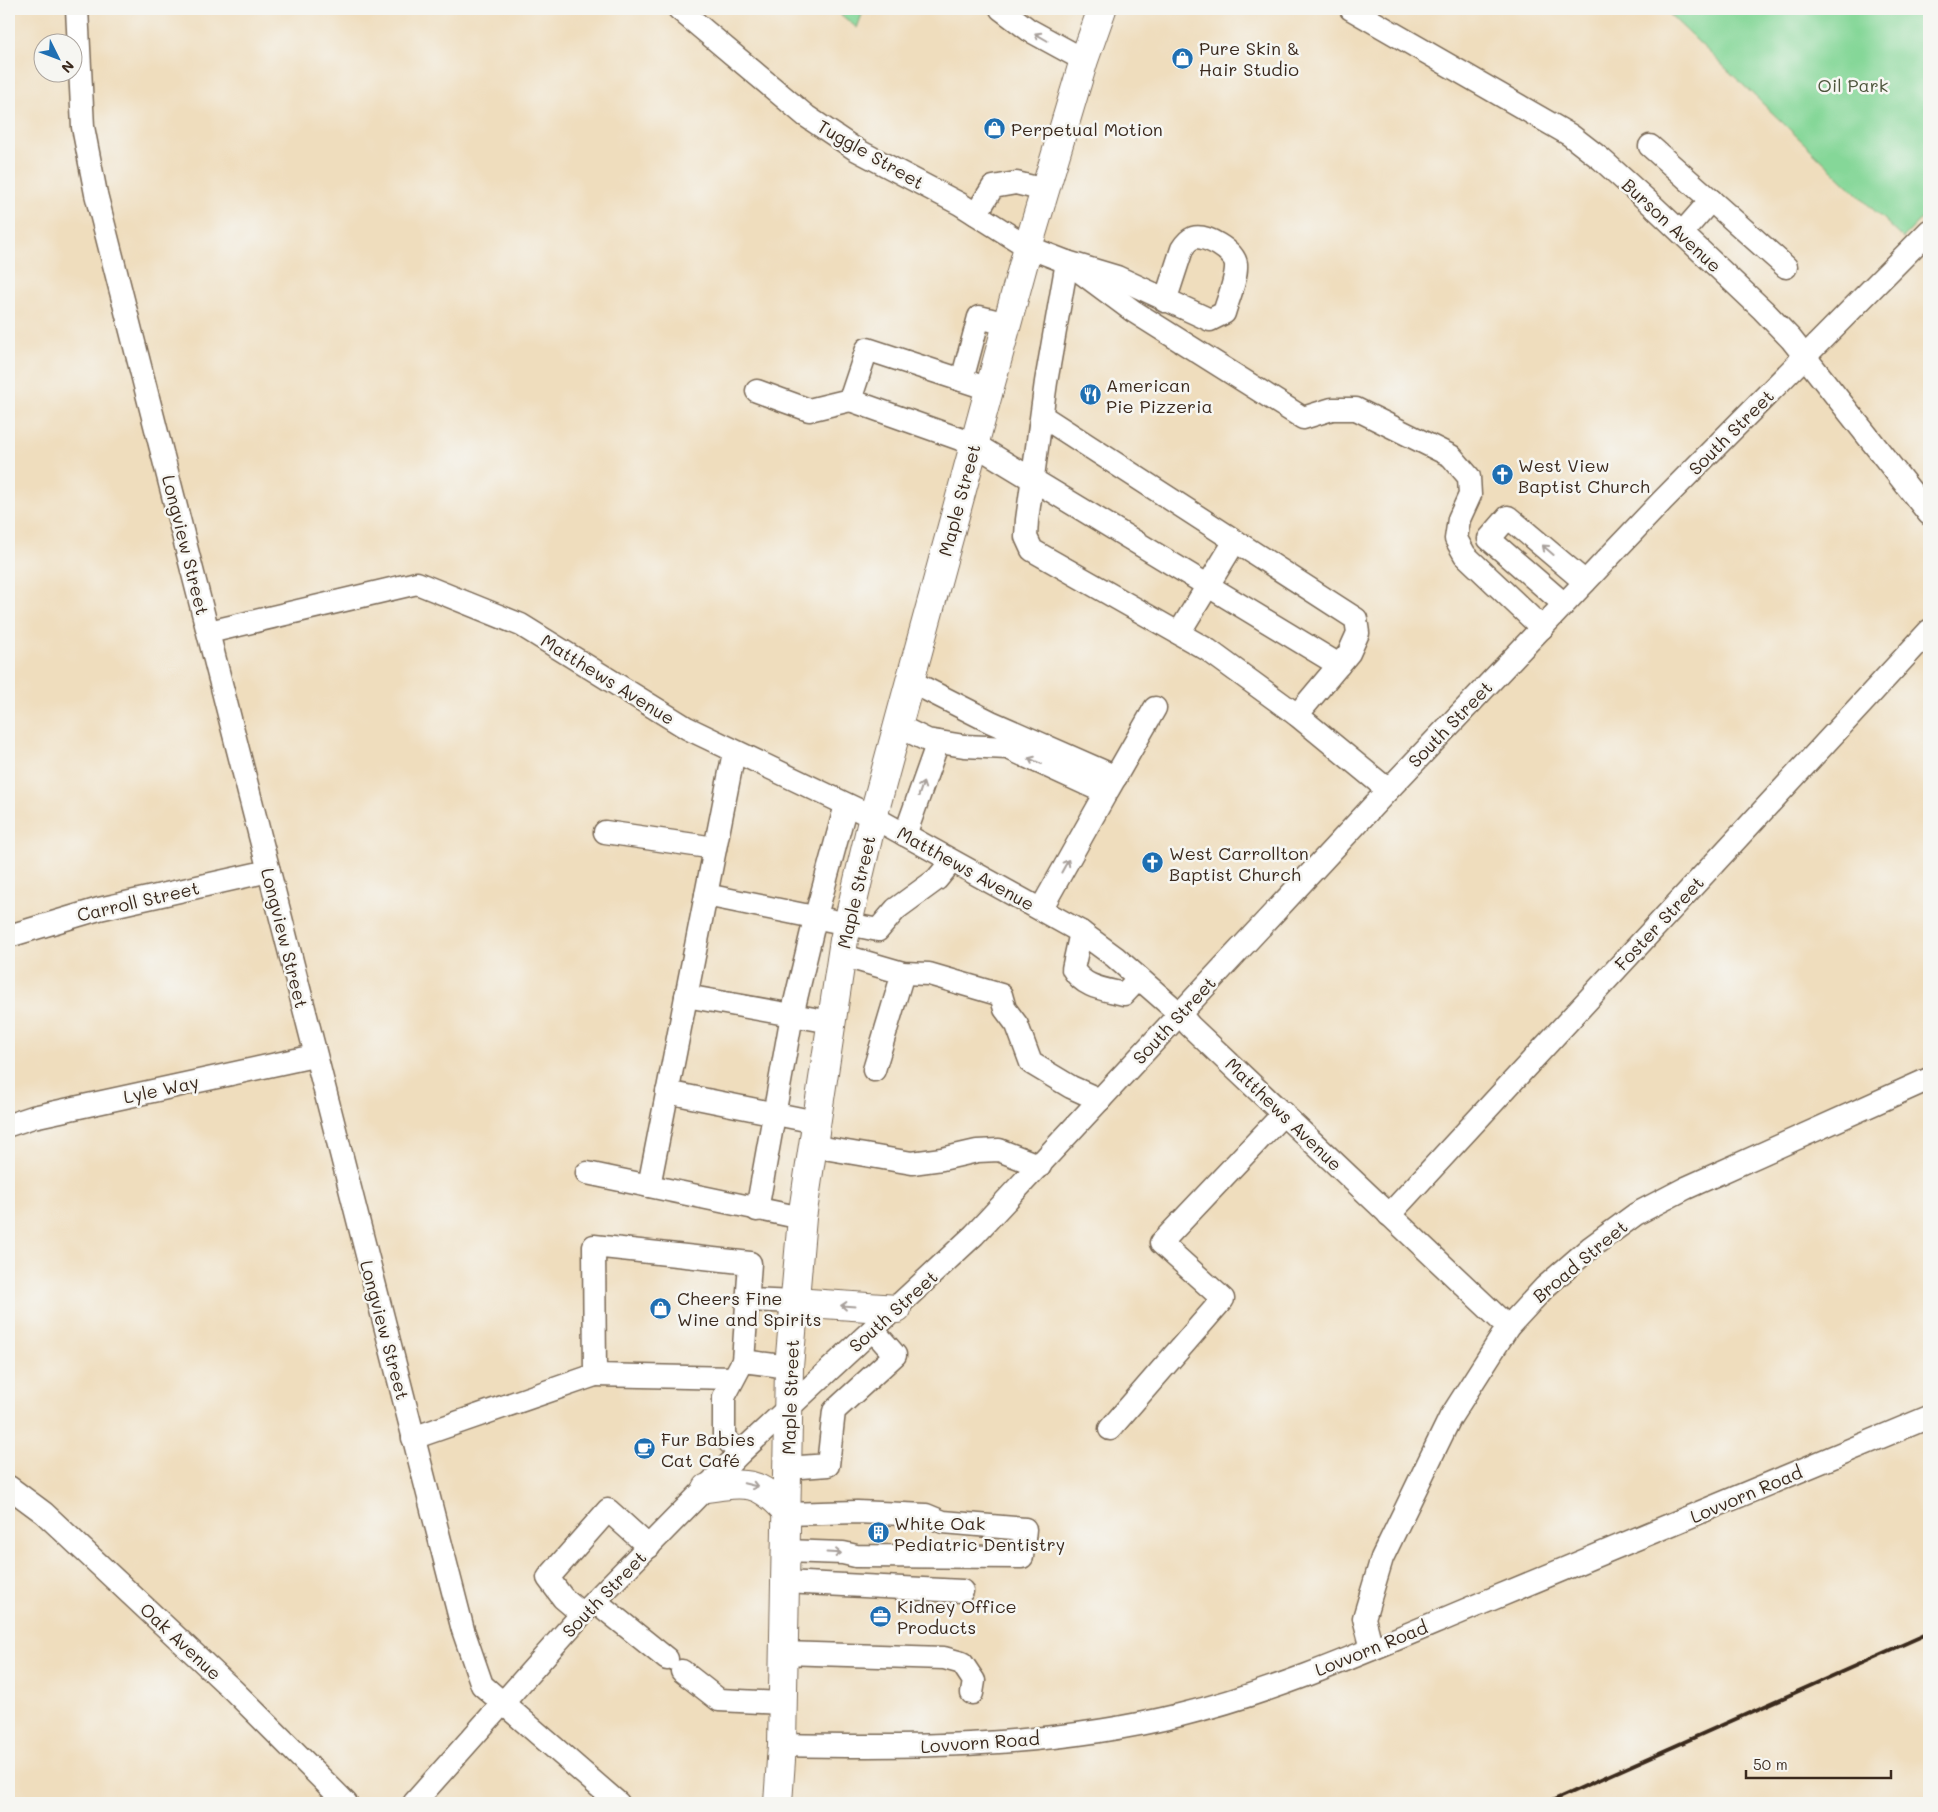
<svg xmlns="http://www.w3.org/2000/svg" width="1938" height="1812" viewBox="0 0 1938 1812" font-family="Mali,sans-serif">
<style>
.green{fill:#85d798;stroke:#60805b}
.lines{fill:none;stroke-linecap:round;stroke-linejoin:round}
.stream{stroke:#4ab9c0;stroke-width:5.5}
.minor-casing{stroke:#7a6956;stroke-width:25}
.major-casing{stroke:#7a6956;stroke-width:30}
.minor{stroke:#fff;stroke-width:22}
.major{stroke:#fff;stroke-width:28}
.rail{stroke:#3b2a1e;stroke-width:4}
.oneway{stroke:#a79f9a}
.labels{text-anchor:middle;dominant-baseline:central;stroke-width:5;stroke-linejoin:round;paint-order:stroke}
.poi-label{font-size:18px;fill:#3b2a1e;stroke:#f6f6f2;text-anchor:start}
.park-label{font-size:18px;fill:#4e553c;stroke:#f6f6f2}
.street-label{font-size:18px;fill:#3b2a1e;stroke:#f6f6f2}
</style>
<rect width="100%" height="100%" fill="#f6f6f2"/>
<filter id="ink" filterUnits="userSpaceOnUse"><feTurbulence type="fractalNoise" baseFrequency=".02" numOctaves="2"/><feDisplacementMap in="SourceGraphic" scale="10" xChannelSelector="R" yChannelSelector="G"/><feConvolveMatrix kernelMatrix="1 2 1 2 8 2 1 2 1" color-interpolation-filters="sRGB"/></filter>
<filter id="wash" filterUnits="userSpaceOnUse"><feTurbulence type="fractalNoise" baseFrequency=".0096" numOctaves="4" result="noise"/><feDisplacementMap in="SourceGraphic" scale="20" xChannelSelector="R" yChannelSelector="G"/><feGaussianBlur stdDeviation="1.12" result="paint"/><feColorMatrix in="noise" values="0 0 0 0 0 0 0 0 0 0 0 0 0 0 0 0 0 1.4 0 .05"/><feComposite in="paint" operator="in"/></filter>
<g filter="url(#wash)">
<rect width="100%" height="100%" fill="#efddbd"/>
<g class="green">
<polygon points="834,9 864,9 857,28"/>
<polygon points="1664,9 1929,9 1929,211 1903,238"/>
</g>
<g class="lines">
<polyline class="stream" points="1618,12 1620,9"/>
</g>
</g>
<g filter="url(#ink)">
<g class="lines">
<defs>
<g id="minor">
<path d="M77 9 83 127 96 194C219 673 339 1152 463 1630L482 1685 618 1803"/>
<polyline points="679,9 806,116 855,149 960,204 1028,247 1067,262 1133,311 1303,418 1332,409 1356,409 1451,456 1469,477 1470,495 1459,519 1456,539 1465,555 1542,628"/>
<polyline points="1001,9 1029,30 1084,60"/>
<polyline points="1351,9 1570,135 1601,159 1651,204 1763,310 1791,339 1929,514"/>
<polyline points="1650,146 1786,267"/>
<polyline points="976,214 993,187 1016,183 1045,190"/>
<polyline points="1682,233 1711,200"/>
<path d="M1165 301 1182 249C1185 244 1188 240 1193 238 1206 234 1234 251 1236 264 1237 279 1228 299 1224 313L1210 320 1117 277 1067 262 1046 382 1027 520 1026 537 1032 550 1208 650 1297 715 1388 790"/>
<polyline points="962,380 979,317 1007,324"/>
<polyline points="989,389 867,349 850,400 974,444 1339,665"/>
<polyline points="757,391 809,410 850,400"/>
<polyline points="1042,416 1356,619 1358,633 1349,653 1297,715"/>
<polyline points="1564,604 1489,539 1508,517 1585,582"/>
<polyline points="209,632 417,583 521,625 687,728 873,817 1081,932 1115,957 1180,1014 1190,1026 1508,1327"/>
<polyline points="1179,633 1235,541"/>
<polyline points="910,681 991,722 1116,777"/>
<polyline points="898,726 927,740 964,746 1008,748 1106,793 1041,909"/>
<polyline points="1108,790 1155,708"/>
<polyline points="605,832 715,848"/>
<polyline points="905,835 938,742"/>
<polyline points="706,895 878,930 896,909 937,879 951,862"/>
<path d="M1081 932 1073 969C1084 988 1104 989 1124 994L1139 978"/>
<polyline points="9,936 99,909 269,871"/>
<polyline points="841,955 903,973 929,974 1001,995 1005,1009 1017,1025 1031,1063 1071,1087 1100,1100"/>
<polyline points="686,996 831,1022"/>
<polyline points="874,1070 903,973"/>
<polyline points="667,1092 816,1122"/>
<polyline points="9,1125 33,1117 314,1056"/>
<polyline points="812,1146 912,1163 942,1159 977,1151 999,1150 1040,1166"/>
<polyline points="587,1173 802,1218"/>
<polyline points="649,1186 734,752"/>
<polyline points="757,1210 792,1015 815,919 846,805"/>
<polyline points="1389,1215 1929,631"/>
<polyline points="748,1300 794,1302"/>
<polyline points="743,1361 789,1367"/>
<polyline points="734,1378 595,1375 594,1246 750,1263 743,1361 724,1397 724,1437 740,1453"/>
<polyline points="1110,1429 1223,1299 1161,1243 1284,1113"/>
<polyline points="413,1438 595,1375"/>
<polyline points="787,1468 828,1465 834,1411 895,1355 873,1330"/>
<polyline points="9,1487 44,1513 234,1691 346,1803"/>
<polyline points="785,1551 843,1553 856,1556 1022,1557 1025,1529 943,1522 926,1515 857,1512 786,1514"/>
<polyline points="785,1582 962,1591"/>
<polyline points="595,1601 667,1659"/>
<polyline points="582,1614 563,1598 548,1578 608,1510 649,1547"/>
<polyline points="1372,1649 1364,1618 1382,1558 1450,1418 1508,1327 1545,1287 1591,1247 1636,1214 1686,1188 1929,1079"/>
<polyline points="783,1653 944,1658 962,1663 974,1681 972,1693"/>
<polyline points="682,1671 719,1700 782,1703"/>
<path d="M782 1745C915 1748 1049 1747 1180 1715 1287 1689 1390 1641 1492 1599 1638 1538 1784 1478 1929 1417"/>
<polyline points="414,1803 582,1614 740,1453 974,1235 1388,790 1662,501 1929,231"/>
</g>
<g id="major">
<polyline points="794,1302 897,1309"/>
<path d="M707 1488C745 1482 759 1480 786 1511"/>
<polyline points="778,1803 782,1745 789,1367 802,1218 844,940 873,817 1028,247 1084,60 1102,9"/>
</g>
</defs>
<use href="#minor" class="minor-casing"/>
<use href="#major" class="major-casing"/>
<use href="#minor" class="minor"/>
<use href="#major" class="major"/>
<polyline class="rail" points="1547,1803 1929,1633"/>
</g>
<defs><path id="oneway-shaft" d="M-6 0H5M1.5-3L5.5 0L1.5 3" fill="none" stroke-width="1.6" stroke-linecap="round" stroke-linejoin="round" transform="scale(1.25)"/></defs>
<g class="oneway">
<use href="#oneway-shaft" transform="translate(1041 37) rotate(-150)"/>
<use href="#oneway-shaft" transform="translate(1548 550) rotate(-139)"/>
<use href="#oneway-shaft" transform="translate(1035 761) rotate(-156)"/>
<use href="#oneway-shaft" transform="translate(921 789) rotate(-71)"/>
<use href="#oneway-shaft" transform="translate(1065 866) rotate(-61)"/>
<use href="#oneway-shaft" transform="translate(848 1306) rotate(-176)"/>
<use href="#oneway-shaft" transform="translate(751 1485) rotate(13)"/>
<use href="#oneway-shaft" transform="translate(834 1553) rotate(3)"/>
</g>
</g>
<defs>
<symbol id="shop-disc" viewBox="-11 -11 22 22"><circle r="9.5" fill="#1f6fb2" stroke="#f6f6f2"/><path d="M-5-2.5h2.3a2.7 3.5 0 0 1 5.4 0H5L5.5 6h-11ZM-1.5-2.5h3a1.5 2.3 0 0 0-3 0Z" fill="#fff"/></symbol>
<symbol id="restaurant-disc" viewBox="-11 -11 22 22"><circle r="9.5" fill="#1f6fb2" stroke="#f6f6f2"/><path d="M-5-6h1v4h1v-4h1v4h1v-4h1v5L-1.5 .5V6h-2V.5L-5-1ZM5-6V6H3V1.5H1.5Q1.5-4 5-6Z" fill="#fff"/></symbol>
<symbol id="church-disc" viewBox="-11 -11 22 22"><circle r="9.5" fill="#1f6fb2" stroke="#f6f6f2"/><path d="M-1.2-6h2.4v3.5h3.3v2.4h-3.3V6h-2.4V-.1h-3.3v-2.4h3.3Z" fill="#fff"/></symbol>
<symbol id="cafe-disc" viewBox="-11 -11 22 22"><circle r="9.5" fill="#1f6fb2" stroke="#f6f6f2"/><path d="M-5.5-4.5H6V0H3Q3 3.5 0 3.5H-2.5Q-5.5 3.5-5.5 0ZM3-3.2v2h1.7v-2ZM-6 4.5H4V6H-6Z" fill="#fff"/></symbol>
<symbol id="building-disc" viewBox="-11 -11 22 22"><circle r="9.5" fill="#1f6fb2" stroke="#f6f6f2"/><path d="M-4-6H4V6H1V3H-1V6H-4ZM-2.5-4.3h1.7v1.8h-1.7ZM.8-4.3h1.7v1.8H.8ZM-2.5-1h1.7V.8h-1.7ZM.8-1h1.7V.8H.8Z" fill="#fff"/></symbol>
<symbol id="office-disc" viewBox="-11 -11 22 22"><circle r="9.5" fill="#1f6fb2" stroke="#f6f6f2"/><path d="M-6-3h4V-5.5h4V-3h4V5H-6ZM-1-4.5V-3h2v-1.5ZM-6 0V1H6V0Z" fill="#fff"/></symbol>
</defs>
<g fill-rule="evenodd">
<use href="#shop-disc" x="1170" y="46" width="25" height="25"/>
<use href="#shop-disc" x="982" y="116" width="25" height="25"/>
<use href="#restaurant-disc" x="1078" y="382" width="25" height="25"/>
<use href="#church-disc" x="1490" y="462" width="25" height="25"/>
<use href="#church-disc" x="1140" y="850" width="25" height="25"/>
<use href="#shop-disc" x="648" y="1296" width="25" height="25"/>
<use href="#cafe-disc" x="632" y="1436" width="25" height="25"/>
<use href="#building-disc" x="866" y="1520" width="25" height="25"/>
<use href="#office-disc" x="868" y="1604" width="25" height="25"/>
</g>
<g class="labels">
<g class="poi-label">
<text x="1199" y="48">Pure Skin &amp;<tspan x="1199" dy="21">Hair Studio</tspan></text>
<text x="1011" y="129">Perpetual Motion</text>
<text x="1106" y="385">American<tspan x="1106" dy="21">Pie Pizzeria</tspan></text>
<text x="1518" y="465">West View<tspan x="1518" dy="21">Baptist Church</tspan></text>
<text x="1169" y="853">West Carrollton<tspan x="1169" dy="21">Baptist Church</tspan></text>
<text x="677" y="1298">Cheers Fine<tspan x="677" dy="21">Wine and Spirits</tspan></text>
<text x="661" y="1439">Fur Babies<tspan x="661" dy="21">Cat Café</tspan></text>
<text x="894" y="1523">White Oak<tspan x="894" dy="21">Pediatric Dentistry</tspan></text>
<text x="897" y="1606">Kidney Office<tspan x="897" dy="21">Products</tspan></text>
</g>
<g class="park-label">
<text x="1853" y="85">Oil Park</text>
</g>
<g class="street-label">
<text transform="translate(871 154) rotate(30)">Tuggle Street</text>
<text transform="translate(1672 225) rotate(43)">Burson Avenue</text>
<text transform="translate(1731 432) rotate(-45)">South Street</text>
<text transform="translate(959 500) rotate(-75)">Maple Street</text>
<text transform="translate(186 545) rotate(76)">Longview Street</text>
<text transform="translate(608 679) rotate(32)">Matthews Avenue</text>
<text transform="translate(1450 724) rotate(-46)">South Street</text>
<text transform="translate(966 868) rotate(29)">Matthews Avenue</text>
<text transform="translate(856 892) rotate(-77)">Maple Street</text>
<text transform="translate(138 901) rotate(-13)">Carroll Street</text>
<text transform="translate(1659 923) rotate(-47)">Foster Street</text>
<text transform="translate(285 938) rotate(76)">Longview Street</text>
<text transform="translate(1174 1020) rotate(-47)">South Street</text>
<text transform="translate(161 1089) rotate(-12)">Lyle Way</text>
<text transform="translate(1284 1114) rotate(44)">Matthews Avenue</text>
<text transform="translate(1580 1261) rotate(-40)">Broad Street</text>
<text transform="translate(893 1311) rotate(-42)">South Street</text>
<text transform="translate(385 1330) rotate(75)">Longview Street</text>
<text transform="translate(790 1397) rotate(-88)">Maple Street</text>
<text transform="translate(1746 1494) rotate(-23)">Lovvorn Road</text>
<text transform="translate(604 1594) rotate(-46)">South Street</text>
<text transform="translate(181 1641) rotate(43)">Oak Avenue</text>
<text transform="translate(1371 1648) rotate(-22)">Lovvorn Road</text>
<text transform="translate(980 1742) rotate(-4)">Lovvorn Road</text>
</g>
</g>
<rect width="1938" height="1812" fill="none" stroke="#f6f6f2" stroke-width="30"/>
<g transform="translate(58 58) rotate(132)"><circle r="24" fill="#f6f6f2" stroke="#aba49d"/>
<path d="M0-4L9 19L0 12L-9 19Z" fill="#1f6fb2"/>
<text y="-8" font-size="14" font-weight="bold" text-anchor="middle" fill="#3b2a1e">N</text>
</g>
<path d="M1746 1770v8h145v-8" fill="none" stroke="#3b2a1e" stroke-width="2.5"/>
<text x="1753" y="1770" font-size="15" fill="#3b2a1e" stroke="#f6f6f2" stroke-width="4" paint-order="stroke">50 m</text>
</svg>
